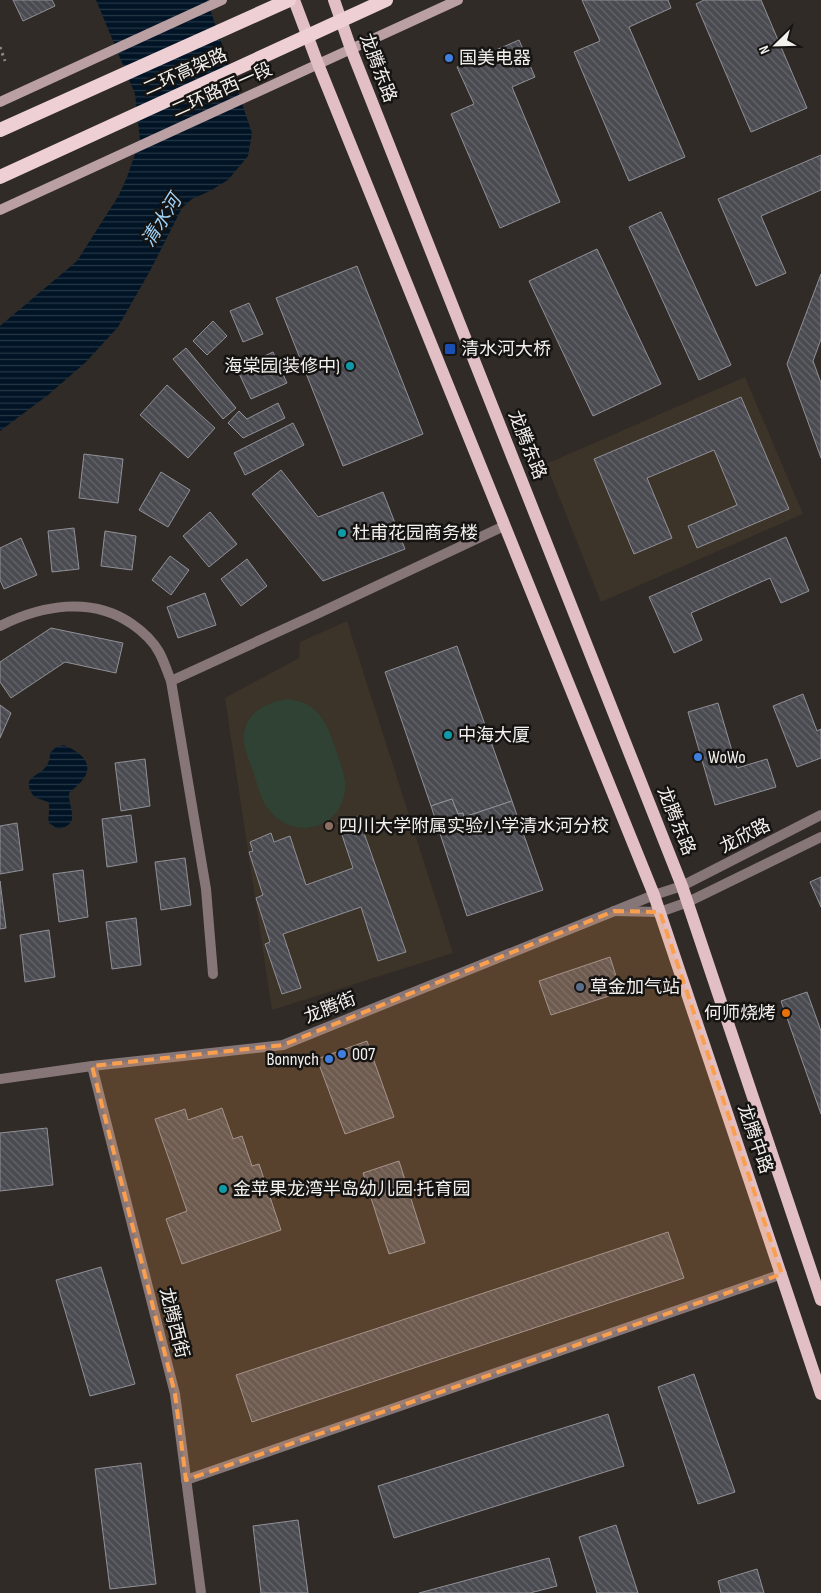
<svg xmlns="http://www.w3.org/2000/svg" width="821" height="1593" viewBox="0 0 821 1593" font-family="'Sofia Sans Condensed','Noto Sans SC',sans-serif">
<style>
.built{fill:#3c3329}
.pitch{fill:#2f4233}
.water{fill:url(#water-rules)}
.building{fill:url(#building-back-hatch);stroke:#919098}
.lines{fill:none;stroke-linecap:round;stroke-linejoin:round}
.path{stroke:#8a8681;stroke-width:3;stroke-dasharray:2.5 4;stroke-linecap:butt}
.minor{stroke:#877678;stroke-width:10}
.tertiary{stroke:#877678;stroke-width:10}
.secondary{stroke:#ba9fa3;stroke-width:10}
.primary{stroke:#e2bfc4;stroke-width:12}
.trunk{stroke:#eed0d4;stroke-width:14}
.marked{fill:#fa9f4e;fill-opacity:0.2;stroke:#fa9f4e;stroke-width:4;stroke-dasharray:10 6;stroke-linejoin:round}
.shop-dot{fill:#3f7fe0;stroke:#161412;stroke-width:2}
.transit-dot{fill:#1a4fb4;stroke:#161412;stroke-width:2}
.culture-dot{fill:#0f9aa8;stroke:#161412;stroke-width:2}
.education-dot{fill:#8d6e63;stroke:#161412;stroke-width:2}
.service-dot{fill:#5c6f8a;stroke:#161412;stroke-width:2}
.food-dot{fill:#e8710a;stroke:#161412;stroke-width:2}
.labels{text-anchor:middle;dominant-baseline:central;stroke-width:5;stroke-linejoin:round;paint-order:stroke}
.poi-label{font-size:18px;fill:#f3f1ed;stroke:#161412;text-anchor:start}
.street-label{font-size:18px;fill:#f3f1ed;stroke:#161412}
.water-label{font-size:19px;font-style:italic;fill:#9fd4fb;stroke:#161412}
</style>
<defs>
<pattern id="water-rules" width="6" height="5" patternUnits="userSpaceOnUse" patternTransform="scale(1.25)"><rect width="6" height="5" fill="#001425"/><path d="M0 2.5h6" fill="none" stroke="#263745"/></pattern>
<pattern id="building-back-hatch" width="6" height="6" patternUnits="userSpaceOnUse" patternTransform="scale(1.25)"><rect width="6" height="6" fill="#4a4a51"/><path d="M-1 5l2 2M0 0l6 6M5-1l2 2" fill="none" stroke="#65656a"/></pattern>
</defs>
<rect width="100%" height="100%" fill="#302b26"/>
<g class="built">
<polygon points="745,377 803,514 601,602 546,464"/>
<polygon points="347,621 453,953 272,1010 225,698 299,658 300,642"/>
</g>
<path class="pitch" d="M288 699C299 701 308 703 316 711 319 714 323 719 325 723 330 730 344 772 345 780 347 794 341 809 331 818 309 836 280 828 266 806 260 796 257 784 254 774 251 765 247 757 245 748 238 718 262 702 288 699Z"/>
<g class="water">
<polygon points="96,0 207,0 252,133 248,156 228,180 210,191 192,199 182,208 151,269 118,327 86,362 48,395 0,431 0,326 77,261 119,195 127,177 140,140 135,94"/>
<path d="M64 745C77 751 95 761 84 778 80 784 74 788 69 793 68 808 82 824 58 829L49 823C47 816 51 808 48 802L34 797C16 770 50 781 50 753L56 747Z"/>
</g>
<g class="building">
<polygon points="13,0 52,0 55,6 23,21"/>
<polygon points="582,0 668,0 671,8 629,27 685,157 629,181 574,52 600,41"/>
<polygon points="704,0 761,0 807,108 751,132 696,4"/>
<polygon points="519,40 535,77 512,87 560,202 500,228 451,114 474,104 457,67"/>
<polygon points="821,155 821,190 761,216 786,273 756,286 718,199"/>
<polygon points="661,212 731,365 699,380 629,227"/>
<polygon points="597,249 661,384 593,416 529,281"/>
<polygon points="357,266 423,434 343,466 276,298"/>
<polygon points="821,274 821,339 813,361 821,383 821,458 787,364"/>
<polygon points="249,303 263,334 243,342 230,311"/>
<polygon points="213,321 227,336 207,355 193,341"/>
<polygon points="186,348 236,408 223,419 173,359"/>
<polygon points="273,352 287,383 251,399 237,369"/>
<polygon points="167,385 215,428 188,458 140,415"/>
<polygon points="741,397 789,509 697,548 688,526 737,505 714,450 647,478 672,538 634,554 594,459"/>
<polygon points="278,403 285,418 243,438 228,423 239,411 247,419"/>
<polygon points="293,423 304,445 245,475 234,453"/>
<polygon points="84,454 123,459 118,503 79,498"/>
<polygon points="281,470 318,517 383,492 405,549 323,581 252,494"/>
<polygon points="161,472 190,490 168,527 139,510"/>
<polygon points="210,512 237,544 209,567 183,536"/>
<polygon points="74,528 79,569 52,572 48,531"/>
<polygon points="105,531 136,536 132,570 101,566"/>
<polygon points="786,537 809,591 781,603 770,578 691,613 702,640 674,653 649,597"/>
<polygon points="21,538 37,575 4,589 0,580 0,548"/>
<polygon points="170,556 189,570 171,595 152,580"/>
<polygon points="247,559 267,586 241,606 221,579"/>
<polygon points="205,593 216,625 178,638 167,607"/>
<polygon points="51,628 123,643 116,673 65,662 11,698 0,682 0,662"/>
<polygon points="457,646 512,801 464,817 463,813 458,814 452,799 431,806 385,672"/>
<polygon points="803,694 817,731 821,729 821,758 797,767 773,706"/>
<polygon points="718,703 737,768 767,759 776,787 715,805 688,712"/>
<polygon points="0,705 11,713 0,738"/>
<polygon points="145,759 150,806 121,811 115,763"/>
<polygon points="452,799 458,814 463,813 464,817 512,801 543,890 467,916 431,806"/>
<polygon points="131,815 137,862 107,867 102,819"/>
<polygon points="358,816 406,952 378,961 361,907 283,934 301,988 282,994 265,944 270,942 256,898 263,895 249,852 253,851 250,842 271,833 274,842 290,836 306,885 353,868 338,823"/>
<polygon points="17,823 23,870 0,874 0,826"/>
<polygon points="185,858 191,905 161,910 155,862"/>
<polygon points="83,870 88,917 59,922 53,874"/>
<polygon points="821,877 821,907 810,882"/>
<polygon points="0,881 6,928 0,929"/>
<polygon points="136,918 141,965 112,969 106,922"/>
<polygon points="49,930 55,977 25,982 20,935"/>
<polygon points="610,957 621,992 551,1015 539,981"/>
<polygon points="807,992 821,1031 821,1114 781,1001"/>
<polygon points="367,1041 394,1117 345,1134 317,1059"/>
<polygon points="222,1108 233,1139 242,1136 252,1166 259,1164 281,1230 182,1264 166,1219 187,1211 155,1119 185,1109 188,1120"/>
<polygon points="47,1128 53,1185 0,1191 0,1133"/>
<polygon points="399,1161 425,1243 389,1254 363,1173"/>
<polygon points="668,1232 684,1278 252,1422 236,1375"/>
<polygon points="101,1267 135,1384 90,1396 56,1280"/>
<polygon points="694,1374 735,1492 698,1504 658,1387"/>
<polygon points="608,1414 624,1466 394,1538 378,1486"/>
<polygon points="141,1463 156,1584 110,1589 95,1469"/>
<polygon points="298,1520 308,1593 261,1593 253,1526"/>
<polygon points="616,1525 638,1593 597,1593 579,1537"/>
<polygon points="549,1558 557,1586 530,1593 419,1593"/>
<polygon points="757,1569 764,1593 721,1593 718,1581"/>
</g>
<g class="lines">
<polyline class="path" points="0,47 5,61"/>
<g class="minor">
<path d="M0 626C42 605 92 596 132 624 142 631 153 641 159 652 164 661 167 671 171 681L319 613 504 526"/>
<polyline points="171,681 206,889 213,974"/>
<polyline points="92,1066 175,1394 201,1593"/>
<polyline points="0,1079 92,1066 283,1045 654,895"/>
<polyline points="186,1480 782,1274"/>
</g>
<g class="tertiary">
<polyline points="654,895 682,886 821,815"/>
<polyline points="614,911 660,912 688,902 821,837"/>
</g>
<g class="secondary">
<polyline points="0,102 222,0"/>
<polyline points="0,210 458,0"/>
</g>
<g class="primary">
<polyline points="294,0 318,64 654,895 821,1394"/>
<polyline points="334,0 351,49 682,886 821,1300"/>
</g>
<g class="trunk">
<polyline points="0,130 289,0"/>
<polyline points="0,177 386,0"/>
</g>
</g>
<path class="marked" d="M614 911 660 912 782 1274 186 1480 175 1394 92 1066 283 1045Z"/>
<g class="shop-dot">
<circle cx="449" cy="58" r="5"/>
<circle cx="698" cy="757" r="5"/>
<circle cx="342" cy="1054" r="5"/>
<circle cx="329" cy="1059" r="5"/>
</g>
<rect class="transit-dot" x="444" y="343" width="12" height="12" rx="2.5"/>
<g class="culture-dot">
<circle cx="350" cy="366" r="5"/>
<circle cx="342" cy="533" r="5"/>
<circle cx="448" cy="735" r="5"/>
<circle cx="223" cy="1189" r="5"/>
</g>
<circle class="education-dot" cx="329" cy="826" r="5"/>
<circle class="service-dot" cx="580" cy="987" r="5"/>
<circle class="food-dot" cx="786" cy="1013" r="5"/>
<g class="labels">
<g class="poi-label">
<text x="459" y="58">国美电器</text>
<text x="461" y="349">清水河大桥</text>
<text x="340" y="366" text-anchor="end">海棠园(装修中)</text>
<text x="352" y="533">杜甫花园商务楼</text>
<text x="458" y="735">中海大厦</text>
<text x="708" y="757">WoWo</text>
<text x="339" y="826">四川大学附属实验小学清水河分校</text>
<text x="590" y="987">草金加气站</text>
<text x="776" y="1013" text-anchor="end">何师烧烤</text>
<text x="352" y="1054">007</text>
<text x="319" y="1059" text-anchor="end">Bonnych</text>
<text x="233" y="1189">金苹果龙湾半岛幼儿园·托育园</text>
</g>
<g class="street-label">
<text transform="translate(378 68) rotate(69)">龙腾东路</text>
<text transform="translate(185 72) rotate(-24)">二环高架路</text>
<text transform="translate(222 90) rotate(-24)">二环路西一段</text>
<text transform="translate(527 445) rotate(68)">龙腾东路</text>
<text transform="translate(676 821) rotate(68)">龙腾东路</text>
<text transform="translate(745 836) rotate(-27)">龙欣路</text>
<text transform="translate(330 1008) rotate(-22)">龙腾街</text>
<text transform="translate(755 1139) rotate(71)">龙腾中路</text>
<text transform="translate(174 1323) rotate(76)">龙腾西街</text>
</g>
<g class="water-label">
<text transform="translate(162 221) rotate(-58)">清水河</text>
</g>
</g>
<g transform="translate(776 45) rotate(247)" stroke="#161412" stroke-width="4" paint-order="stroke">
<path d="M0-4L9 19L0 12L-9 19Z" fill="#f3f1ed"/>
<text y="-8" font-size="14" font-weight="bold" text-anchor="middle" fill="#f3f1ed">N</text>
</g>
</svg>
